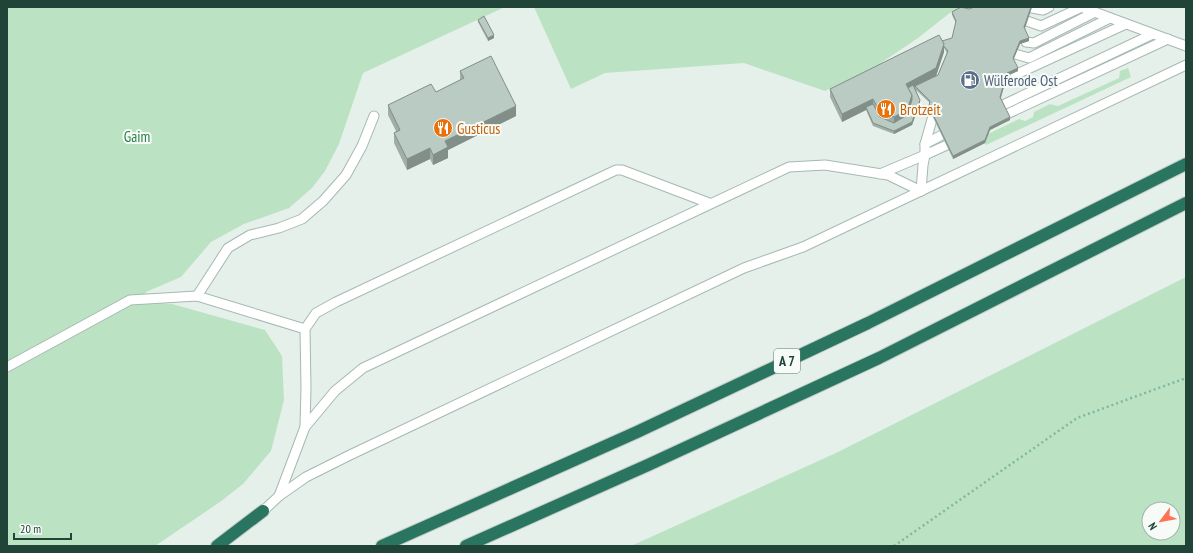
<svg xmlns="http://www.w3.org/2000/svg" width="1193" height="553" viewBox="0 0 1193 553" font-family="'PT Sans Narrow',sans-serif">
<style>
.green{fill:#bbe3c3;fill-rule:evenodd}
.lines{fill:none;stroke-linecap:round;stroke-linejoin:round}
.service-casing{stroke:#a6b9b1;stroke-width:11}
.motorway-casing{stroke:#c1cbc8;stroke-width:14}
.path{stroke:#81b7a3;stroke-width:2.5;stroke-dasharray:2 3;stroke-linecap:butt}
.service{stroke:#fff;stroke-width:9}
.motorway{stroke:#297560;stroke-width:12}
.wall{fill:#9fafa8;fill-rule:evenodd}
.shaded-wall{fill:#828e88}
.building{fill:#b9cbc3;stroke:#828e88}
.labels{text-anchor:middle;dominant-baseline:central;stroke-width:4;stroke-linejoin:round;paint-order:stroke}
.shield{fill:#f6fbf8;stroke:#617b72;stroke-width:1}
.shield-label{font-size:14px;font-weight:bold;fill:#214439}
.service-label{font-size:15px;fill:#4e5e75;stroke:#f6fbf8;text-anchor:start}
.food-label{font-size:15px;fill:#c56008;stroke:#f6fbf8;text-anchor:start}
.park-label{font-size:15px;fill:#258143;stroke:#f6fbf8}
</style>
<rect width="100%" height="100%" fill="#e5f0ea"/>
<g class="green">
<polygon points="7,7 505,7 363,73 339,144 325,171 312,188 289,208 244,224 211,242 181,277 146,292 143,302 172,304 265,330 282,356 284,400 271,451 243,484 220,502 155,546 7,546"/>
<polygon points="534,7 962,7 951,12 918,38 875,67 825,91 744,63 605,73 571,89"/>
<polygon points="1128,68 1131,77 986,145 985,143 988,134 1019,119 1025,121 1033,117 1034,112 1050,104 1058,106 1119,78 1120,71"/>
<path d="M1186 277V546H631L836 453ZM1149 509H1173V533H1149Z"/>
</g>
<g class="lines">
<defs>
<g id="service">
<polyline points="1081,7 1186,46"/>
<polyline points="1032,8 1043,10 1049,7"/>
<polyline points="1027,21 1041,26 1082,7"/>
<polyline points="1026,42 1034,43 1095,12"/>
<polyline points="1015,54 1029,58 1110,18"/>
<polyline points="1014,73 1017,74 1126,24"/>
<polyline points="1003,105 1153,34"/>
<polyline points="1007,114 1168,39"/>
<polyline points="925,144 942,135"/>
<polyline points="880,174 925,155 947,145"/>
<polyline points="921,191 923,165 925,155 925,144 933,116"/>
<polyline points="197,296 228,248 250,235 279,228 302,219 323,201 346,175 362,146 374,116"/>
<polyline points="7,367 130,300 197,296 305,329"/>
<polyline points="305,427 335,391 363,368 789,167 825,165 888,175 921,191"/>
<polyline points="279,496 305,427 306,388 305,329 316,313 336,302 616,170 622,170 709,203"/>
<polyline points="263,511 279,496 306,477 350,455 744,268 803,247 1186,65"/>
</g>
<g id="motorway">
<polyline points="217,546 263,511"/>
<polyline points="382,546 637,432 868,323 1186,164"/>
<polyline points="466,546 648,465 879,358 1186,203"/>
</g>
</defs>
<use href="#service" class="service-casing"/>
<use href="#motorway" class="motorway-casing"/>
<polyline class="path" points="894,546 1077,418 1186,378"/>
<use href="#service" class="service"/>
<use href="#motorway" class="motorway"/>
</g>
<g class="wall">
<path d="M974 7H1032L1025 29 1029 41 1020 44 1013 59 1018 71 1007 76 1001 98 1010 120 990 130 985 143 953 159 929 109 930 103 916 90 920 103 912 125 894 134 873 126 866 110 842 122 830 97V89L952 38 956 23 952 15V12L969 9ZM944 48 947 53 938 75 936 76 944 52Z"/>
<polygon points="478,20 494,38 488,41 478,22"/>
<polygon points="460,71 516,116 448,150 448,158 433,165 430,159 407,170 394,143 394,133 396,131 388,115 388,105 436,92 460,80"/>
</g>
<g class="shaded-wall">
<polygon points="1031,7 1032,7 1024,30 1024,27"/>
<polygon points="494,35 494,38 488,41 488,38"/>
<polygon points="1029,38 1029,41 1020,44 1013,61 1013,58 1020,41"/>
<polygon points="944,44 944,52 936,76 915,86 915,87 907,91 906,84"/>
<polygon points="1018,68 1018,71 1007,76 1000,100 1000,97 1007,73"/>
<polygon points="912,95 912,103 907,118 894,125 894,117"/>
<polygon points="873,99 873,107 866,107 866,110 842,122 842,114"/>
<polygon points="920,100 920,103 912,125 894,134 894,131"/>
<polygon points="516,106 516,116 448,150 448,158 433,165 433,155 445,141"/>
<polygon points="1010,117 1010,120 990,130 985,143 953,159 953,156 990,127"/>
<polygon points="430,148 430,159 407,170 407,159"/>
</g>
<g class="building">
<polygon points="961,7 969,9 974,7 1031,7 1024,27 1029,38 1020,41 1013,58 1018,68 1007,73 1000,97 1010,117 990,127 985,140 953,156 929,106 930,101 915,86 938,75 948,51 943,45 944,44 942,41 952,38 956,21 952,12"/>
<polygon points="484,16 494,35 488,38 478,20"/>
<polygon points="939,35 944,44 936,68 906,84 912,95 907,110 894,117 880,112 873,99 842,114 830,89"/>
<polygon points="491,56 516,106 445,141 448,147 433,155 430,148 407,159 394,133 400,130 388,105 431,84 436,92 464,78 460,71"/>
<polygon points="913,85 920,100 912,122 894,131 873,123 866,107 873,104 880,117 894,123 907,115 912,100 912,95 908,88"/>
</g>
<defs>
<symbol id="fuel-disc" viewBox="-11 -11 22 22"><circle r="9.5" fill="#5c6f8a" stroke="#f6fbf8"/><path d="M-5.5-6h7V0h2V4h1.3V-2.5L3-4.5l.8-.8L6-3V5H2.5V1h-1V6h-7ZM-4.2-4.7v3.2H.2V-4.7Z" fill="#fff"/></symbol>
<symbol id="restaurant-disc" viewBox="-11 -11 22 22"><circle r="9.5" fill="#e8710a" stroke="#f6fbf8"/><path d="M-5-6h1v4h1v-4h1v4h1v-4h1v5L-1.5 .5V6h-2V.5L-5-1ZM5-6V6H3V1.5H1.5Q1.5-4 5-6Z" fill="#fff"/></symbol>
</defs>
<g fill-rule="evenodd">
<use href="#fuel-disc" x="959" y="69" width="22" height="22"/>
<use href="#restaurant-disc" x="875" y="98" width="22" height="22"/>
<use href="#restaurant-disc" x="432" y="117" width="22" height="22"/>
</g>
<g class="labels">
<rect class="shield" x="774" y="349" width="26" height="24" rx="3"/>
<g class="shield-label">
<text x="787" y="361">A 7</text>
</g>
<g class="service-label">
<text x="984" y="80">Wülferode Ost</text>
</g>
<g class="food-label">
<text x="900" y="109">Brotzeit</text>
<text x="457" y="128">Gusticus</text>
</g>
<g class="park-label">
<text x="137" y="136">Gaim</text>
</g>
</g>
<rect width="1193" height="553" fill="none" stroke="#214439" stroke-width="16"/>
<g transform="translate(1161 521) rotate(238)"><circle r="19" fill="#f6fbf8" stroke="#a1b2ac"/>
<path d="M0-3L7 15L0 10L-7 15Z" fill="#ff7353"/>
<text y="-6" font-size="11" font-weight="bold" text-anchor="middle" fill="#214439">N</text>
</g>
<path d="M14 533v6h57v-6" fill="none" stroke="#214439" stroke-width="2"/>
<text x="20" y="533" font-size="12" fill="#214439" stroke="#f6fbf8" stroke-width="3" paint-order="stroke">20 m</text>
</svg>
